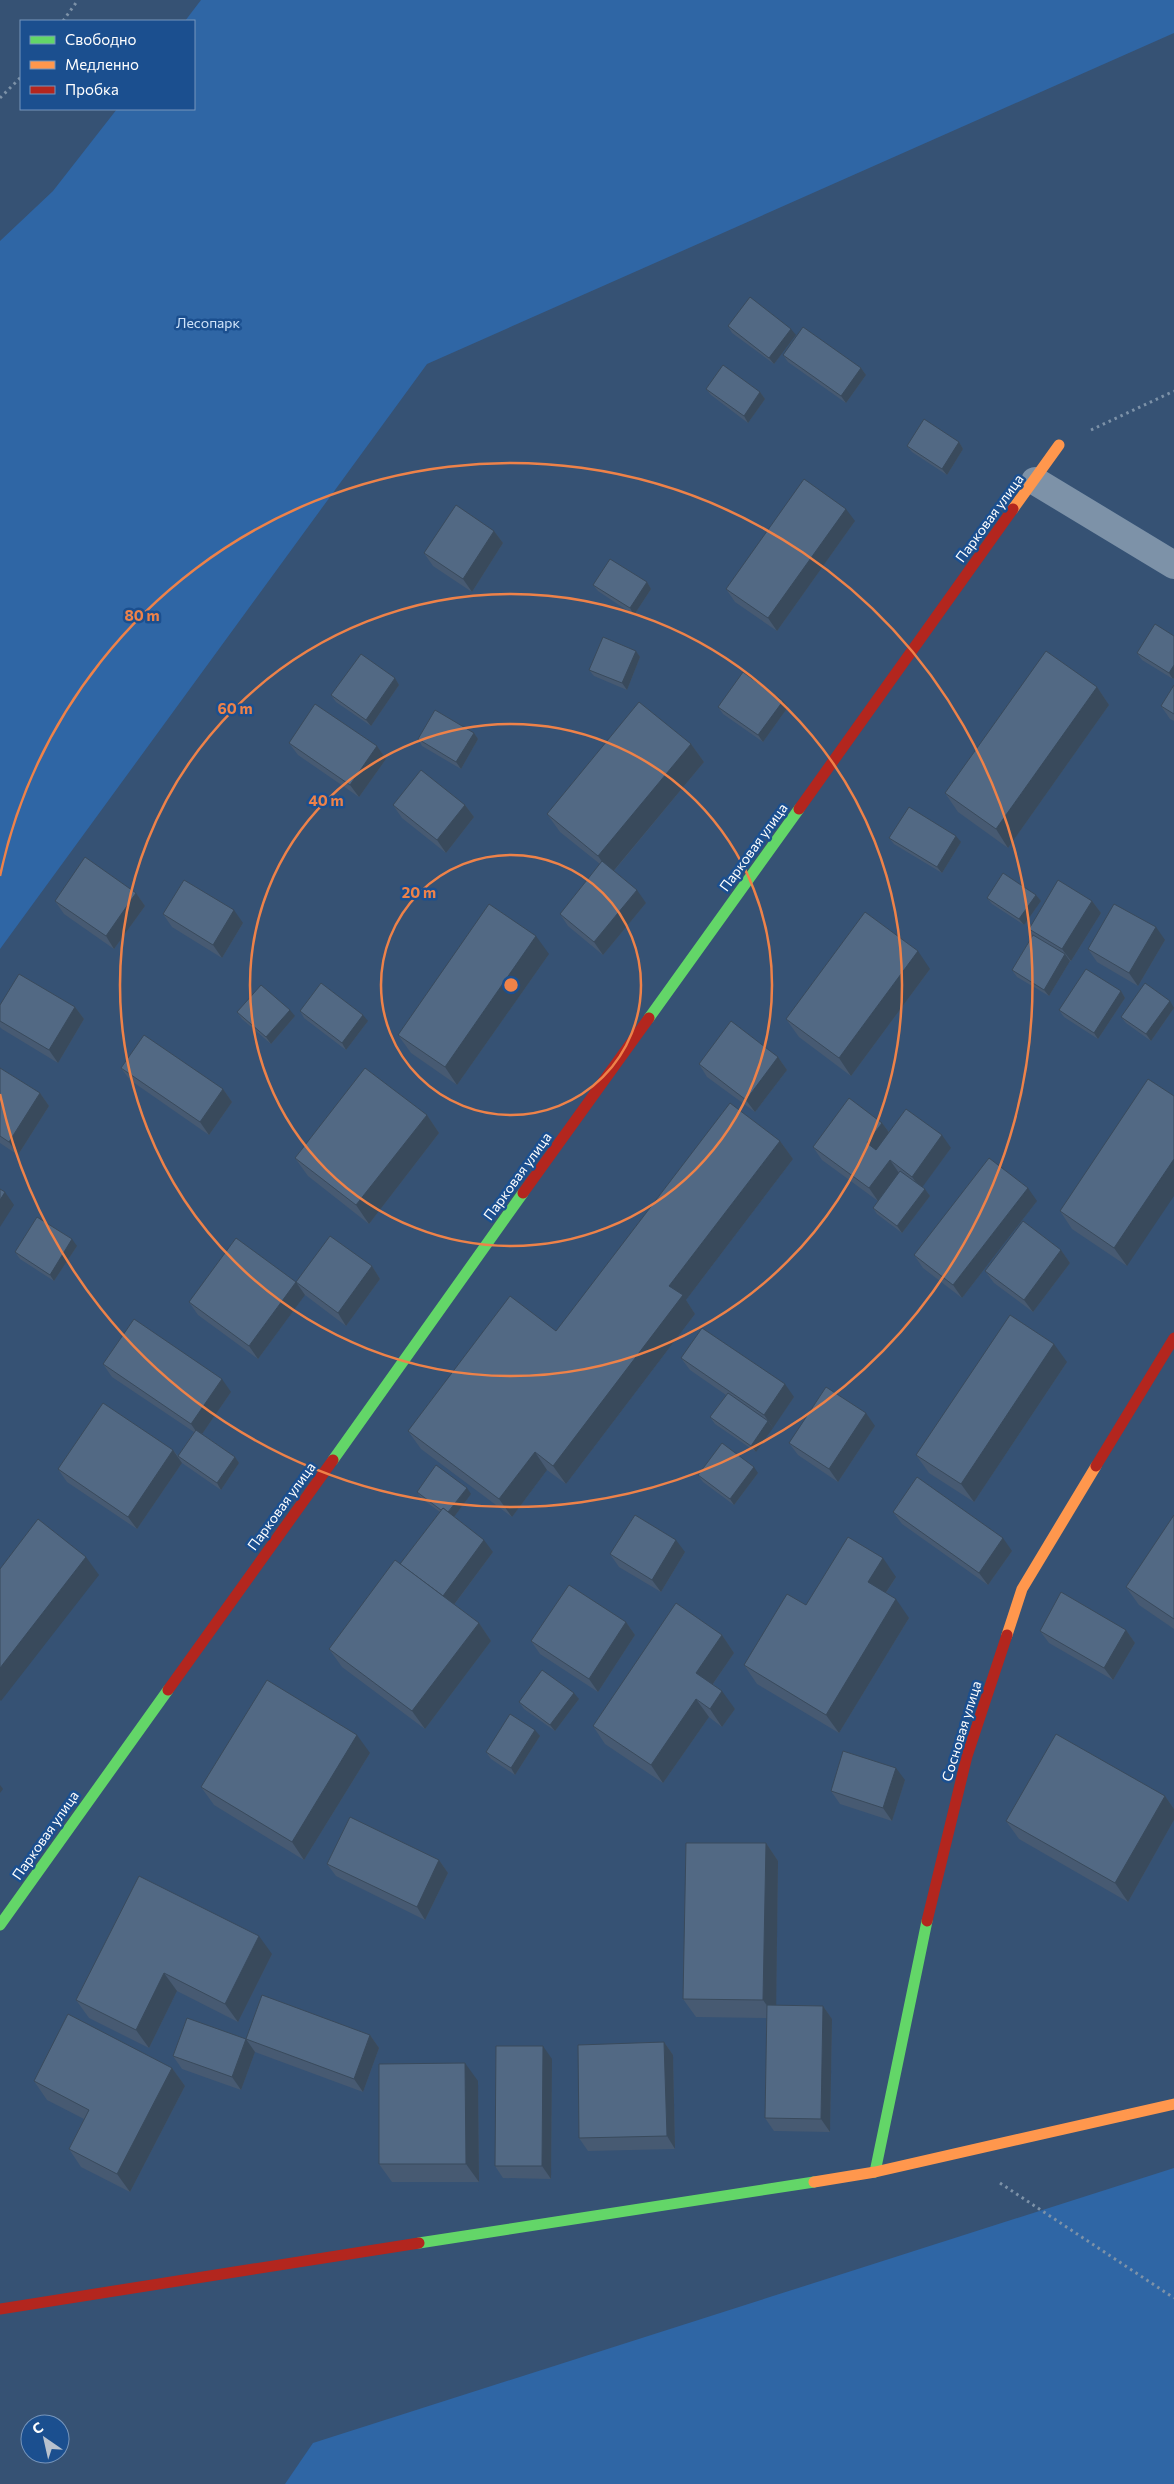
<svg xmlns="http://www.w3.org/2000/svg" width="1174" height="2484" viewBox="0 0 1174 2484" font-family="Commissioner,sans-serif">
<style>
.green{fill:#2f66a5}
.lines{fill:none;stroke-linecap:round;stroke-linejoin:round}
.path{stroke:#7d92a8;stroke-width:3;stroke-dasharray:2.5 4;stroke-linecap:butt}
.street{stroke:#7d92a8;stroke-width:28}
.fast{stroke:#63d668;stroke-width:11}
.slow{stroke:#ff974d;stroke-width:11}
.jam{stroke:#b3261e;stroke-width:11}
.wall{fill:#475a72}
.shaded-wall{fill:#394a5c}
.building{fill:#526984;stroke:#394a5c}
.ring{fill:none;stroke:#ee8249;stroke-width:2.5}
.labels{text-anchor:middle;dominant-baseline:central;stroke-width:5;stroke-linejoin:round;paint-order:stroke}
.park-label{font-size:14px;fill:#cfe3fa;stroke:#1b4f8f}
.street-label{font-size:14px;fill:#fff;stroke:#1b4f8f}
.centre{fill:#ee8249;stroke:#1b4f8f;stroke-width:2.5}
.ring-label{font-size:15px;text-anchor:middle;font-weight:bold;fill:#ee8249;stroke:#1b4f8f;stroke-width:5;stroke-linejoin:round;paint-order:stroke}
</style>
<rect width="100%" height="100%" fill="#365274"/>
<g class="green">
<polygon points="201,0 1174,0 1174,33 427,364 0,949 0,241 53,191 117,109 194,109 194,21 185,21"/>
<polygon points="1174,2168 1174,2484 285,2484 313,2443"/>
</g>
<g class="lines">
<g class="path">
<polyline points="63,21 78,0"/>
<polyline points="0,98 21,77"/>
<polyline points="1091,430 1174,391"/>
<polyline points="1000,2183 1174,2298"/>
</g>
<polyline class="street" points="1035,481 1174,565"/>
<g class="fast">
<polyline points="649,1018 799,809"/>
<polyline points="333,1460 523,1193"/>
<polyline points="0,1925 168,1690"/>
<polyline points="875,2172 927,1921"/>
<polyline points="419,2243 814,2182"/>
</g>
<g class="slow">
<polyline points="1013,509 1059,445"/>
<polyline points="1007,1635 1022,1589 1096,1466"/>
<polyline points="814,2182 875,2172 1174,2104"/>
</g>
<g class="jam">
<polyline points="799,809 1013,509"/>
<polyline points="523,1193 649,1018"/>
<polyline points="1096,1466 1174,1338"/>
<polyline points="168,1690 333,1460"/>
<polyline points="927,1921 967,1756 1007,1635"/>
<polyline points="0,2309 419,2243"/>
</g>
</g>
<g class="wall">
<polygon points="728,326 796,335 774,364 732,333"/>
<polygon points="783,355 861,368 866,375 846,403 788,362"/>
<polygon points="706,389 760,392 765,399 748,423 711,395"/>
<polygon points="959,442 963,449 947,475 912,452 907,446"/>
<polygon points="855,521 777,631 735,602 726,589"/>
<polygon points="494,531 503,543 472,592 433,566 424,553"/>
<polygon points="647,582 651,589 634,615 598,591 593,585"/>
<polygon points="1174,636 1174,678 1173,679 1142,660 1137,653"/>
<polygon points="636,651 640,657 627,690 594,676 589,670"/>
<polygon points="395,678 399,685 371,726 336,702 331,695"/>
<polygon points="1174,685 1174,721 1170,719 1161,706"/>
<polygon points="1097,687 1109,705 1008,848 958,812 945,793"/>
<polygon points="718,707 788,707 763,742 723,714"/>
<polygon points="474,733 478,739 461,769 422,746 418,739"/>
<polygon points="289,743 377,746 386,759 359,797 298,755"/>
<polygon points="691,744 704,762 614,871 646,903 603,955 568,926 560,914 600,864 560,832 547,814"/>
<polygon points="393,805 465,805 474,817 446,853 402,818"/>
<polygon points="889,838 961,842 942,873 894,844"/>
<polygon points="136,893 145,906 114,949 64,914 55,901"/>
<polygon points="1036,895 1041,901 1024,925 992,904 987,898"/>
<polygon points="1092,901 1101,913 1071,961 1070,961 1049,996 1017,977 1012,970 1033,935 1029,929"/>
<polygon points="163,914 243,923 222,958 172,927"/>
<polygon points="1165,940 1138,986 1097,962 1088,949"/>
<polygon points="549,954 457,1085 411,1053 398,1035"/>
<polygon points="930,969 851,1076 799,1037 786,1019"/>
<polygon points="1121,991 1125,998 1098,1039 1064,1017 1059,1010"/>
<polygon points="0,1005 75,1007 84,1019 58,1063 2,1029 0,1027"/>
<polygon points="1174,1008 1151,1041 1126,1023 1121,1017"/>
<polygon points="300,1011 368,1021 346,1050 304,1018"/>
<polygon points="237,1012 295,1016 271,1044 242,1019"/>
<polygon points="778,1057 787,1070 755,1112 707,1077 699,1064"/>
<polygon points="0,1068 40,1093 49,1106 18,1155 0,1143"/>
<polygon points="121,1068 223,1089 232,1102 209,1135 130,1080"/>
<polygon points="1174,1096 1127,1266 1072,1229 1060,1211"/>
<polygon points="427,1115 439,1133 369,1224 308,1176 295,1158"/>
<polygon points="882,1123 889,1132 951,1148 922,1187 925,1189 930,1196 902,1233 877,1214 873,1208 878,1201 822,1160 813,1147"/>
<polygon points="780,1141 793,1159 686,1300 695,1314 566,1484 547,1470 512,1517 421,1449 408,1431 556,1331"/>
<polygon points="1037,1201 962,1298 923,1268 914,1255"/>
<polygon points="77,1246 54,1281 20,1259 15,1252"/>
<polygon points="1061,1250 1070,1263 1033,1312 994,1283 985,1271"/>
<polygon points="372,1266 380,1279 346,1326 305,1295 258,1359 198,1315 189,1302 296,1282"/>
<polygon points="681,1358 794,1397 756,1452 715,1424 710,1417 726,1395 690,1370"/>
<polygon points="1067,1362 974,1502 929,1473 916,1455"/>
<polygon points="103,1364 231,1392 202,1434 235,1457 239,1463 221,1490 182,1463 137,1529 67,1482 58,1469 173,1450 178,1456 194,1432 112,1377"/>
<polygon points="875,1426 838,1482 798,1455 789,1443"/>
<polygon points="758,1473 734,1505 703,1482 698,1475"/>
<polygon points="417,1492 471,1494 454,1517 493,1552 454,1605 479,1623 491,1641 425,1729 342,1667 329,1649 400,1564 440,1512 421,1498"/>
<polygon points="893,1512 1012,1551 988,1585 902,1524"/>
<polygon points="1174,1515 1174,1629 1139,1605 1126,1587"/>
<polygon points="685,1552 661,1592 619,1567 610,1554"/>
<polygon points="896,1577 886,1593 909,1618 839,1733 757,1684 744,1665 806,1605"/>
<polygon points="626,1622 635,1635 598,1692 540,1654 531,1641"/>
<polygon points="1126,1630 1135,1643 1113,1680 1049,1643 1040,1631"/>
<polygon points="722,1635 734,1653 713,1684 735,1709 722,1727 709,1717 663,1783 605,1744 593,1726"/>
<polygon points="579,1699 555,1731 524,1709 519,1702"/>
<polygon points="540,1736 515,1775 491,1759 486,1752"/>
<polygon points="370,1753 304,1860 214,1805 201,1787"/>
<polygon points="905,1780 892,1821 840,1804 831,1791"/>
<polygon points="1165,1796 1174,1809 1174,1820 1128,1902 1019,1839 1006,1821"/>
<polygon points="766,1843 778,1861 776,2005 823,2006 832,2019 830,2132 774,2131 765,2118 767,2018 696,2017 683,1999"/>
<polygon points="439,1860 448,1873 425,1920 336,1876 327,1864"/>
<polygon points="139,1876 272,1954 238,2022 177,1991 149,2048 89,2018 76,2000"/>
<polygon points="370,2035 379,2048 363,2092 255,2052 241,2090 182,2069 173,2056 246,2039"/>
<polygon points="664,2042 673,2055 675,2149 588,2151 579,2138"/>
<polygon points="552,2059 551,2179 503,2178 495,2166"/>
<polygon points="172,2068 185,2086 130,2192 81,2167 69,2149 84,2119 47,2100 34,2081"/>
<polygon points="478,2081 479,2182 392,2182 379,2164"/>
</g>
<g class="shaded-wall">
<polygon points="791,329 796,335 774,364 769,358"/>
<polygon points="861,368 866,375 846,403 841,396"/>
<polygon points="760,392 765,399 748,423 744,416"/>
<polygon points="959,442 963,449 947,475 942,469"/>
<polygon points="846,509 855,521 777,631 768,618"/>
<polygon points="494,531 503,543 472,592 463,579"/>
<polygon points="647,582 651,589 634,615 630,608"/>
<polygon points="636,651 640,657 627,690 622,683"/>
<polygon points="1174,665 1174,678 1173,679 1169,673"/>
<polygon points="395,678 399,685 371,726 366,720"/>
<polygon points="1097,687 1109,705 1008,848 996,829"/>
<polygon points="783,701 788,707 763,742 758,735"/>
<polygon points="474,733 478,739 461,769 456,762"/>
<polygon points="691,744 704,762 611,874 598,856"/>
<polygon points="377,746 386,759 359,797 350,785"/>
<polygon points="465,805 474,817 446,853 437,840"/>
<polygon points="956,836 961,842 942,873 937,867"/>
<polygon points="637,890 646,903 603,955 594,942"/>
<polygon points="136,893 145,906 114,949 106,936"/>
<polygon points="1036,895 1041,901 1024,925 1019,919"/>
<polygon points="1092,901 1101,913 1071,961 1062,949"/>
<polygon points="234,910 243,923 222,958 213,945"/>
<polygon points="1156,927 1165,940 1138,986 1129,973"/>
<polygon points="536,936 549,954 457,1085 445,1067"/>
<polygon points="918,951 930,969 851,1076 839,1058"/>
<polygon points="1065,954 1070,961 1049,996 1044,990"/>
<polygon points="1121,991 1125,998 1098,1039 1094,1033"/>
<polygon points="1170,1001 1174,1008 1151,1041 1146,1034"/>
<polygon points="75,1007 84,1019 58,1063 49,1050"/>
<polygon points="290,1010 295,1016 271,1044 266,1037"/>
<polygon points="363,1015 368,1021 346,1050 342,1043"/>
<polygon points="778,1057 787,1070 755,1112 746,1100"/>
<polygon points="223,1089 232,1102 209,1135 200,1122"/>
<polygon points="40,1093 49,1106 18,1155 9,1142"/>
<polygon points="427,1115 439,1133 369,1224 356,1205"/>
<polygon points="882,1123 891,1135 876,1156 867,1143"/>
<polygon points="942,1135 951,1148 921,1189 912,1177"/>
<polygon points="780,1141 793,1159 686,1300 695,1314 566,1484 553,1466 669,1286"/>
<polygon points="1174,1159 1174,1196 1127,1266 1114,1248"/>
<polygon points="890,1160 899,1173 878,1201 869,1188"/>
<polygon points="1028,1188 1037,1201 962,1298 953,1285"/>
<polygon points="925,1189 930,1196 902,1233 897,1226"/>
<polygon points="5,1192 14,1205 0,1227 0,1200"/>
<polygon points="72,1239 77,1246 54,1281 50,1275"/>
<polygon points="1061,1250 1070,1263 1033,1312 1024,1300"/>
<polygon points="372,1266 380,1279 346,1326 338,1313"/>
<polygon points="296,1282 305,1295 258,1359 249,1346"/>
<polygon points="1054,1344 1067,1362 974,1502 961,1484"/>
<polygon points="222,1379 231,1392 200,1437 191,1424"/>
<polygon points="785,1384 794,1397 773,1428 764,1415"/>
<polygon points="866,1413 875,1426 838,1482 829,1469"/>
<polygon points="768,1421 773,1428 756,1452 751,1446"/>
<polygon points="173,1450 182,1463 137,1529 128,1517"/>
<polygon points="535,1452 547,1470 512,1517 499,1499"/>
<polygon points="235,1457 239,1463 221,1490 217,1483"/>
<polygon points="754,1467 758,1473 734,1505 730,1499"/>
<polygon points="467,1488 471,1494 451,1521 447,1514"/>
<polygon points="1003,1538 1012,1551 988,1585 979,1573"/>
<polygon points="484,1540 493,1552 450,1610 441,1597"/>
<polygon points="676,1540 685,1552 661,1592 652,1580"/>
<polygon points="86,1557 99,1575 1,1701 0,1700 0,1668"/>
<polygon points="883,1558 896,1577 881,1600 868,1582"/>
<polygon points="896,1599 909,1618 839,1733 826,1715"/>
<polygon points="626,1622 635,1635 598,1692 589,1679"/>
<polygon points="479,1623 491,1641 425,1729 412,1711"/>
<polygon points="1126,1630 1135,1643 1113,1680 1104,1668"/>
<polygon points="722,1635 734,1653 708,1691 696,1673"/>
<polygon points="722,1691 735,1709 722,1727 710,1709"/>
<polygon points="574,1693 579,1699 555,1731 550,1725"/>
<polygon points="696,1699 709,1717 663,1783 651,1765"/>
<polygon points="535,1730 540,1736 515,1775 511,1768"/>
<polygon points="357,1735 370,1753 304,1860 292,1842"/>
<polygon points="896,1768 905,1780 892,1821 883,1808"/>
<polygon points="0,1785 3,1789 0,1793"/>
<polygon points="1165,1796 1174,1809 1174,1820 1128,1902 1115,1883"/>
<polygon points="766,1843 778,1861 776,2018 763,2000"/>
<polygon points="439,1860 448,1873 425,1920 417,1907"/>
<polygon points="259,1936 272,1954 238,2022 225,2004"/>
<polygon points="164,1973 177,1991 149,2048 136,2030"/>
<polygon points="823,2006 832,2019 830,2132 821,2119"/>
<polygon points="370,2035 379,2048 363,2092 354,2079"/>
<polygon points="246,2039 255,2052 241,2090 232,2077"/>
<polygon points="664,2042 673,2055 675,2149 667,2136"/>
<polygon points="543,2046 552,2059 551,2179 542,2166"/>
<polygon points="465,2063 478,2081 479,2182 466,2164"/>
<polygon points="172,2068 185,2086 130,2192 117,2174"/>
</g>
<g class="building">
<polygon points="750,297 791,329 769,358 728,326"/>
<polygon points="803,327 861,368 841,396 783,355"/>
<polygon points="723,365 760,392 744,416 706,389"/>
<polygon points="924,419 959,442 942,469 907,446"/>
<polygon points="804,479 846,509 768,618 726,589"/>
<polygon points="456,505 494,531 463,579 424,553"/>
<polygon points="610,559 647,582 630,608 593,585"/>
<polygon points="1155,624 1174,636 1174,665 1169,673 1137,653"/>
<polygon points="603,637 636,651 622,683 589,670"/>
<polygon points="1046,651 1097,687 996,829 945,793"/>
<polygon points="361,654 395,678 366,720 331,695"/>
<polygon points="743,672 783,701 758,735 718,707"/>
<polygon points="1174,685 1174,714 1161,706"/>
<polygon points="639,702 691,744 598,856 547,814"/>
<polygon points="315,704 377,746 350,785 289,743"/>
<polygon points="435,710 474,733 456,762 418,739"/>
<polygon points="421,770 465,805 437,840 393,805"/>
<polygon points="909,807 956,836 937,867 889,838"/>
<polygon points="85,857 136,893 106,936 55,901"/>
<polygon points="602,861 637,890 594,942 560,914"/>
<polygon points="1003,873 1036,895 1019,919 987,898"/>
<polygon points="184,880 234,910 213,945 163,914"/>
<polygon points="1058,880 1092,901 1062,949 1029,929"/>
<polygon points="489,904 536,936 445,1067 398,1035"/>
<polygon points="1114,904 1156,927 1129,973 1088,949"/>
<polygon points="865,912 918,951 839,1058 786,1019"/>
<polygon points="1033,935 1065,954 1044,990 1012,970"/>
<polygon points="1086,969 1121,991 1094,1033 1059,1010"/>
<polygon points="19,974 75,1007 49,1050 0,1021 0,1005"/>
<polygon points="321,983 363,1015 342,1043 300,1011"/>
<polygon points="1145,983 1170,1001 1146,1034 1121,1017"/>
<polygon points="261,985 290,1010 266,1037 237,1012"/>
<polygon points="731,1021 778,1057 746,1100 699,1064"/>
<polygon points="144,1035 223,1089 200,1122 121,1068"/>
<polygon points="0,1068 40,1093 9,1142 0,1136"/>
<polygon points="365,1068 427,1115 356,1205 295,1158"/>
<polygon points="1148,1079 1174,1096 1174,1159 1114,1248 1060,1211"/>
<polygon points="849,1098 882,1123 867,1143 876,1150 906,1109 942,1135 912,1177 890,1160 869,1188 813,1147"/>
<polygon points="730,1103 780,1141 669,1286 683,1295 553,1466 535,1452 499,1499 408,1431 510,1296 556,1331"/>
<polygon points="989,1158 1028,1188 953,1285 914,1255"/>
<polygon points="900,1171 925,1189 897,1226 873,1208"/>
<polygon points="0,1189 5,1192 0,1200"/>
<polygon points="37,1217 72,1239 50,1275 15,1252"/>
<polygon points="1023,1221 1061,1250 1024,1300 985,1271"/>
<polygon points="330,1236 372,1266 338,1313 296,1282"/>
<polygon points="236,1238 296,1282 249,1346 189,1302"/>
<polygon points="1010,1315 1054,1344 961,1484 916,1455"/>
<polygon points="134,1319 222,1379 191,1424 103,1364"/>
<polygon points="702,1328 785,1384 764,1415 681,1358"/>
<polygon points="826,1387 866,1413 829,1469 789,1443"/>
<polygon points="728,1393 768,1421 751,1446 710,1417"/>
<polygon points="103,1403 173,1450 128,1517 58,1469"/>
<polygon points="196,1430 235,1457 217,1483 178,1456"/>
<polygon points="722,1443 754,1467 730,1499 698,1475"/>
<polygon points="436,1465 467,1488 448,1512 443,1508 441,1510 417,1492"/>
<polygon points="917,1477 1003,1538 979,1573 893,1512"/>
<polygon points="443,1508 484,1540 443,1596 400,1564"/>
<polygon points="635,1515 676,1540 652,1580 610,1554"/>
<polygon points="1174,1515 1174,1619 1126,1587"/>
<polygon points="38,1519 86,1557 0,1668 0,1569"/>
<polygon points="848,1537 883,1558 868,1582 896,1599 826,1715 744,1665 787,1594 806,1605"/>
<polygon points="395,1560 479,1623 412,1711 329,1649"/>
<polygon points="569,1585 626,1622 589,1679 531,1641"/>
<polygon points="1061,1592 1126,1630 1104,1668 1040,1631"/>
<polygon points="676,1603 722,1635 696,1673 722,1691 710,1709 696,1699 651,1765 593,1726"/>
<polygon points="542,1670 574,1693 550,1725 519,1702"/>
<polygon points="267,1680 357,1735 292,1842 201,1787"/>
<polygon points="510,1714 535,1730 511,1768 486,1752"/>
<polygon points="1056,1734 1165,1796 1115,1883 1006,1821"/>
<polygon points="843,1751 896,1768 883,1808 831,1791"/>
<polygon points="350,1817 439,1860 417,1907 327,1864"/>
<polygon points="686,1843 766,1843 763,2000 683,1999"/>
<polygon points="139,1876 259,1936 225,2004 164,1973 136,2030 76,2000"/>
<polygon points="262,1995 370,2035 354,2079 246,2039 232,2077 173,2056 187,2018 246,2039"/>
<polygon points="767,2005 823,2006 821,2119 765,2118"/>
<polygon points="68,2014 172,2068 117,2174 69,2149 89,2110 34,2081"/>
<polygon points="664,2042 667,2136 579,2138 578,2045"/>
<polygon points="496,2046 543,2046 542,2166 495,2166"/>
<polygon points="465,2063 466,2164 379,2164 379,2064"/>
</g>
<g class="ring">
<circle cx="511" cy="985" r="130"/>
<circle cx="511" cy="985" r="261"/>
<circle cx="511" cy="985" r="391"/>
<path d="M0 876A522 522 0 1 1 0 1094"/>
</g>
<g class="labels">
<g class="park-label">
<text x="208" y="322">Лесопарк</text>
</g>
<g class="street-label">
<text transform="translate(989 518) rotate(-54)">Парковая улица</text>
<text transform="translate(753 847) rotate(-54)">Парковая улица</text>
<text transform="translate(517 1176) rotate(-54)">Парковая улица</text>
<text transform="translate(281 1506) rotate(-54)">Парковая улица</text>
<text transform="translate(961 1731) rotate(-73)">Сосновая улица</text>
<text transform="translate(45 1835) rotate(-55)">Парковая улица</text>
</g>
</g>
<circle cx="511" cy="985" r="8" class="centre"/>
<g class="ring-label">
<text x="142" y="621">80 m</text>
<text x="235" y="714">60 m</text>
<text x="326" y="806">40 m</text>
<text x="419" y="898">20 m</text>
</g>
<rect x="20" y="20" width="175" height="90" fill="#1b4f8f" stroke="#7695bc"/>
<rect x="30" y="36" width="25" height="8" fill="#63d668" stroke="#7695bc"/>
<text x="65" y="45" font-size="15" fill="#ffffff">Свободно</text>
<rect x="30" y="61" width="25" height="8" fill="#ff974d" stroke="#7695bc"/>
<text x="65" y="70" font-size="15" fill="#ffffff">Медленно</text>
<rect x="30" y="86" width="25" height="8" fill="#b3261e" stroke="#7695bc"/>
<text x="65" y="95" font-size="15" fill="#ffffff">Пробка</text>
<g transform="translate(45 2439) rotate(326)"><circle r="24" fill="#1b4f8f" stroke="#7695bc"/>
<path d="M0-4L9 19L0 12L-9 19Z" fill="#b9c2ce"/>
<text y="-8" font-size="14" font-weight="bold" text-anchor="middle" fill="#ffffff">С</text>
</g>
</svg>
